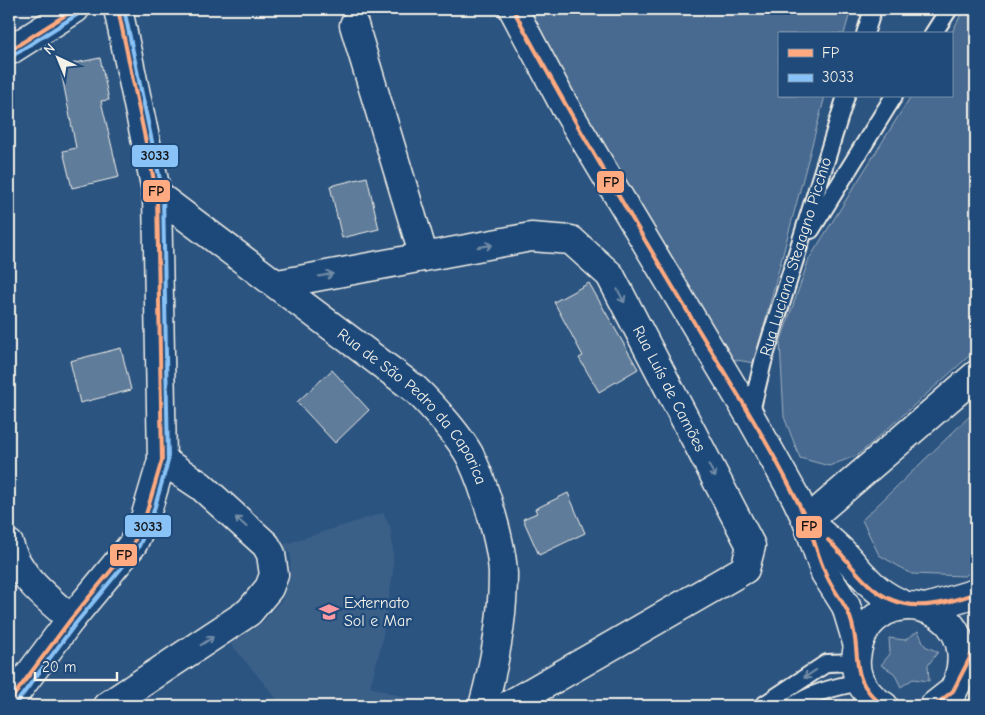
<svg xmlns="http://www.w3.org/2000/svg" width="985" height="715" viewBox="0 0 985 715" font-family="'Comic Neue',sans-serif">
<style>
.built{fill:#3b6088}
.green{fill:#496b90;stroke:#9eaebc}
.building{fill:#5e7b9a;stroke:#f4f1e8}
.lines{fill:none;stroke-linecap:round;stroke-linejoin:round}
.service-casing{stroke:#f4f1e8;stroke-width:20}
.minor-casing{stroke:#f4f1e8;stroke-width:31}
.tertiary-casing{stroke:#f4f1e8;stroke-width:31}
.secondary-casing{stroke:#f4f1e8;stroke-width:31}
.service{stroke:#1f4a7a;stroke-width:16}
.minor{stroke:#1f4a7a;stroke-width:28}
.tertiary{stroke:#1f4a7a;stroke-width:28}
.secondary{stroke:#1f4a7a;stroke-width:28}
.bus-1-casing{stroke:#1f4a7a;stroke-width:8}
.bus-2-casing{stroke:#1f4a7a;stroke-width:8}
.bus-1{stroke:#ffaa80;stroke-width:4}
.bus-2{stroke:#88c2f7;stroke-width:4}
.oneway{stroke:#748da6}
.labels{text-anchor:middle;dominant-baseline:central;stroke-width:4.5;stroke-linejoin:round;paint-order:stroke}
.street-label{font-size:16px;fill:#f4f1e8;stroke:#1f4a7a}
.poi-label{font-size:16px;fill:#f4f1e8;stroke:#1f4a7a;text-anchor:start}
.line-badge{stroke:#1f4a7a;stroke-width:2}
.pale-badge-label{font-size:14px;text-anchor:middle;font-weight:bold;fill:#111}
</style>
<rect width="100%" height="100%" fill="#2c5481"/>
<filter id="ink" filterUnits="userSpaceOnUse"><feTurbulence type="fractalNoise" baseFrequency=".02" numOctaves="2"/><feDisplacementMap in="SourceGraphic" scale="10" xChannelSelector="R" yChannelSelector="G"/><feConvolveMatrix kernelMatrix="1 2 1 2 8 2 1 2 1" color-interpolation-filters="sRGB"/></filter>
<g filter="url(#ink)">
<polygon class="built" points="383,513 390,527 393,549 393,572 382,641 370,687 433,706 283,706 231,644 262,623 282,600 290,579 291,554 282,545"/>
<g class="green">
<polygon points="529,9 851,9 844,34 779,34 779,96 825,96 754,363 731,359 579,107"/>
<polygon points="964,9 976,9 976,350 858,455 829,466 800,458 784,417 780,343 809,259 911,96 951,96 951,34"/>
<polygon points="976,410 976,568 965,576 912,574 879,555 862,520"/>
<polygon points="918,631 925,646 938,652 928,665 929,681 913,679 901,687 894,673 881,665 890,654 889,638 905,640"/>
</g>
<g class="building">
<polygon points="100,58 109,100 101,101 119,177 72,188 63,151 76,148 60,66"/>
<polygon points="367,177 379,229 342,238 330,186"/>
<polygon points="589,283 638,369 599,392 579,358 583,356 554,302"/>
<polygon points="121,348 131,390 80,403 70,361"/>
<polygon points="332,370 369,410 335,443 297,402"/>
<polygon points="568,493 585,533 539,555 523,519 537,513 535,509"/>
</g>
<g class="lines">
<defs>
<g id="service">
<polyline points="865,34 873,9"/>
<polyline points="933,34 949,9"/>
<polyline points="811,230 894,96"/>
<path id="s1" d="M750 416 763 362 846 96"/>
<polyline points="762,706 827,663 856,662"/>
<path d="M793 706C812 692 838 686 861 682"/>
</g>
<g id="minor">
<polyline points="354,25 424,257"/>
<polyline points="9,51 75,9"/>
<path id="s2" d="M157 195 415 389C432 405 463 440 472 460 485 488 502 544 503 574 503 620 495 663 483 706"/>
<path id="s3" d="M278 284 531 237 571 240 610 275 751 546 745 569 507 706"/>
<polyline points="807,521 976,375"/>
<path d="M9 544C18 576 47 598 71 619"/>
<polyline points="9,702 71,619 133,544 145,518 162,460 157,195 118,9"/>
<polyline points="107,706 249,612 269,588 274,575 271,554 266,545 201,486 162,460"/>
</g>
<g id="tertiary">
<polyline points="513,9 564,105 750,416 796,498 807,521 825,573 846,606 858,646"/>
<path d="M809 523C820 533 834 543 844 554 866 578 875 594 907 606"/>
</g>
<g id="secondary">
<polyline points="926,608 976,593"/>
<path d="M884 706C867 696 854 679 856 659 864 575 984 598 958 680"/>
<polyline points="934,706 953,691 966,665"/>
</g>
</defs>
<use href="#service" class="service-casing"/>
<use href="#minor" class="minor-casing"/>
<use href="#tertiary" class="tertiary-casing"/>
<use href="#secondary" class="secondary-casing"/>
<use href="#service" class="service"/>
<use href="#minor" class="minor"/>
<use href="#tertiary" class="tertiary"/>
<use href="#secondary" class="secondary"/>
<defs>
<g id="bus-1">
<path d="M513 9C570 116 633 220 695 324 733 387 773 449 804 515 813 534 817 554 825 572 831 588 844 601 850 617 864 655 845 677 884 706"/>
<polyline points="9,51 75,9"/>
<path d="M828 540C842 553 853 570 867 583 899 615 938 607 976 593"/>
<polyline points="9,702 71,619 133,544 145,518 162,460 157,195 118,9"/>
<polyline points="934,706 953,691 976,646"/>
</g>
<g id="bus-2">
<polyline points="12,56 78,14"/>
<polyline points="14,706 76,623 138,548 151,520 168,461 163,194 124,9"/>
</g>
</defs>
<use href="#bus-1" class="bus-1-casing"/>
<use href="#bus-2" class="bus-2-casing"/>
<use href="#bus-1" class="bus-1"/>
<use href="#bus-2" class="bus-2"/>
</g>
<defs><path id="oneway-shaft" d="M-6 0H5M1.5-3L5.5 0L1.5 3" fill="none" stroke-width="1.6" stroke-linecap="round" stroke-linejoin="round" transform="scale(1.25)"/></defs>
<g class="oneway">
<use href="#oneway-shaft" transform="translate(485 246) rotate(-10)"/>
<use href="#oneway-shaft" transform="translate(326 275) rotate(-11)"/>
<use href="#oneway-shaft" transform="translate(621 296) rotate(62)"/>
<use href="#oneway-shaft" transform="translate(712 471) rotate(62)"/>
<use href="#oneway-shaft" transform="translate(241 522) rotate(-138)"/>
<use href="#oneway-shaft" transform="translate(207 641) rotate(-33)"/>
<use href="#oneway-shaft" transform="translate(810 674) rotate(147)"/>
</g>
</g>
<defs>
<symbol id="school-bare" viewBox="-9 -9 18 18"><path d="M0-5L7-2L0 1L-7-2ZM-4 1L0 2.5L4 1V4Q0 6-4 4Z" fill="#ff9aa2" stroke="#1f4a7a" stroke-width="2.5" paint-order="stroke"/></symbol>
</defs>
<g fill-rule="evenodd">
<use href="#school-bare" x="315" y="598" width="28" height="28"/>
</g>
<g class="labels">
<g class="street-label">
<text stroke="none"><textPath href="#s1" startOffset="166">Rua Luciana Stegagno Picchio</textPath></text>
<text stroke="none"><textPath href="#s3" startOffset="478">Rua Luís de Camões</textPath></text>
<text stroke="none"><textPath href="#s2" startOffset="334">Rua de São Pedro da Caparica</textPath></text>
</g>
<g class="poi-label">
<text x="344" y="603">Externato<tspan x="344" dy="18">Sol e Mar</tspan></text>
</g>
</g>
<g class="line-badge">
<rect x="131" y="144" width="48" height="24" rx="5" fill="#88c2f7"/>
<rect x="596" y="170" width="29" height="24" rx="5" fill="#ffaa80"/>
<rect x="142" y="179" width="29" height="24" rx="5" fill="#ffaa80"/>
<rect x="124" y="514" width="48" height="24" rx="5" fill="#88c2f7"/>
<rect x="795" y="515" width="28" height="24" rx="5" fill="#ffaa80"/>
<rect x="109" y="543" width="29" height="24" rx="5" fill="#ffaa80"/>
</g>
<g class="pale-badge-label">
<text x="155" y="160">3033</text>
<text x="611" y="187">FP</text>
<text x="156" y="196">FP</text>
<text x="148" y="531">3033</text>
<text x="809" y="531">FP</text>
<text x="124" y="560">FP</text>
</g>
<rect width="985" height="715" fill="none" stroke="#1f4a7a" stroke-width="30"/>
<rect x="15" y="15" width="955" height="685" fill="none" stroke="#f4f1e8" stroke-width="2" filter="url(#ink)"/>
<rect x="778" y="32" width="175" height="65" fill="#1f4a7a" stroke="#748da6"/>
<rect x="788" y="49" width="25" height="8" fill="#ffaa80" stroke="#748da6"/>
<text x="822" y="58" font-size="15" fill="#f4f1e8">FP</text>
<rect x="788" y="74" width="25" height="8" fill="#88c2f7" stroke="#748da6"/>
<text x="822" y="82" font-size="15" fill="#f4f1e8">3033</text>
<g transform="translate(58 58) rotate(316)" stroke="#1f4a7a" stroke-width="4" paint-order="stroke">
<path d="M0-4L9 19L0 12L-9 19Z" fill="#f4f1e8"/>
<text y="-8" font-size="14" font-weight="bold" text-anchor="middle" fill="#f4f1e8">N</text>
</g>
<path d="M35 672v8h82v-8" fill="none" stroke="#f4f1e8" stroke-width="2.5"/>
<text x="42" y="672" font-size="15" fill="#f4f1e8" stroke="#1f4a7a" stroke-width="4" paint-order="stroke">20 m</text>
</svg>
